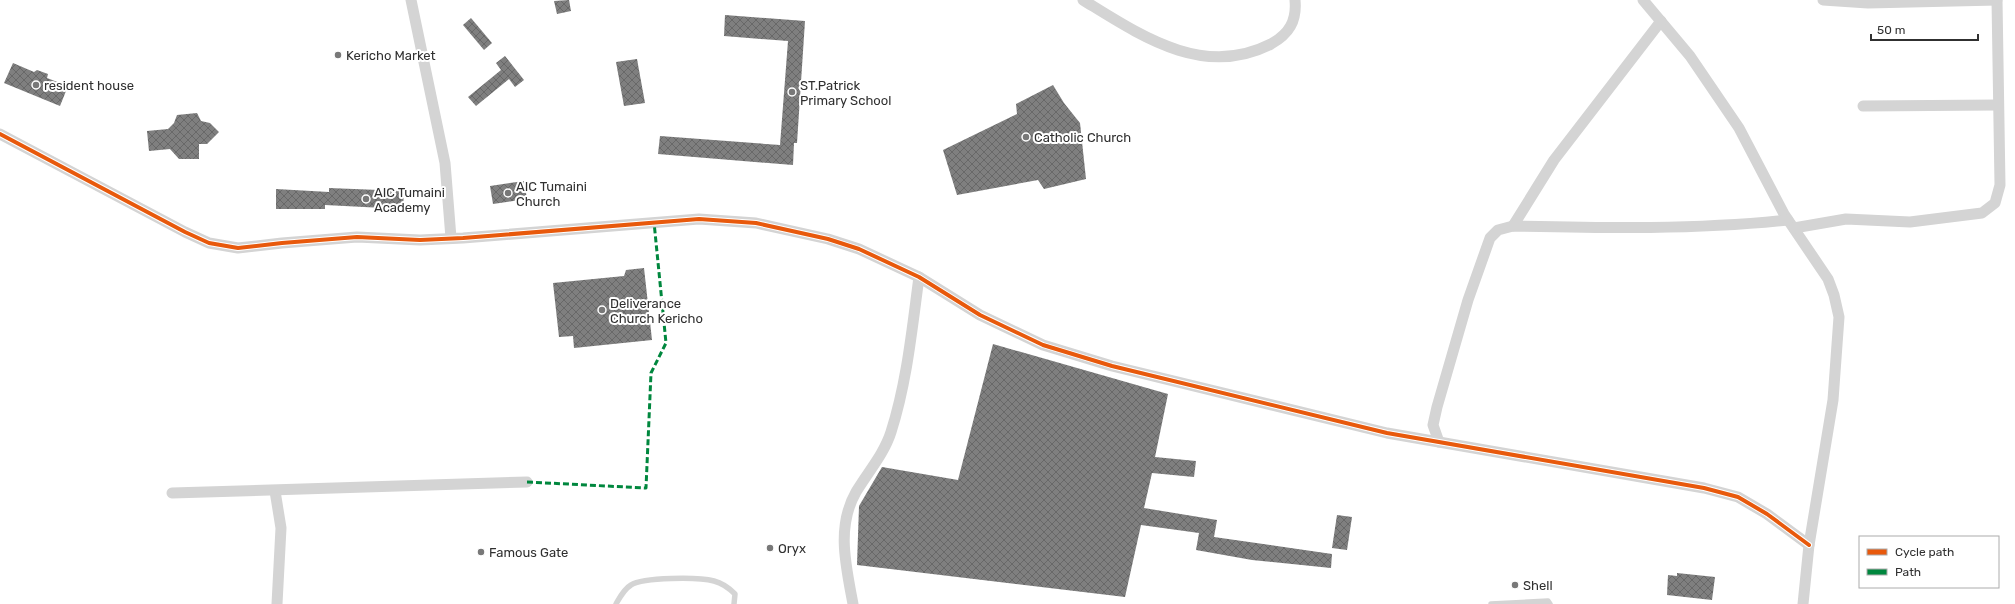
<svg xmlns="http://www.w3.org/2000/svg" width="2015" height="604" viewBox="0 0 2015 604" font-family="Rubik,sans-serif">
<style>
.building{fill:url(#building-cross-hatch)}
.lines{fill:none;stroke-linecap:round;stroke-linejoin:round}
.service{stroke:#d4d4d4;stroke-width:5.5}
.minor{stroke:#d4d4d4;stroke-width:11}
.quiet{stroke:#00873e;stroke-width:3;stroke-dasharray:6 3;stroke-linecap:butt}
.cycleway-casing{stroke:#fff;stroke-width:6}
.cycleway{stroke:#e8590c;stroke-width:4}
.poi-dot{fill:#787878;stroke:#fff;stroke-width:1.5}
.labels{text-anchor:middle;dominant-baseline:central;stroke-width:4;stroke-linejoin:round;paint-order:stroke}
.poi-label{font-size:13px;fill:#303030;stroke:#fff;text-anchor:start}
</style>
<defs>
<pattern id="building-cross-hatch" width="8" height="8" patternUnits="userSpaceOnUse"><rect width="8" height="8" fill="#7f7f7f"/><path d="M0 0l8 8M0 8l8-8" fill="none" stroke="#686868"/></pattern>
</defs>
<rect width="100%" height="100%" fill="#fff"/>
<g class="building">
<polygon points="569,0 571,11 557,14 554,1"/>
<polygon points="725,15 805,21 797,143 794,143 793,165 658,154 660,136 780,145 788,41 724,36"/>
<polygon points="471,18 492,43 484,50 463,25"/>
<polygon points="505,56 524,80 515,87 509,79 476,106 468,97 501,70 496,63"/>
<polygon points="637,59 645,103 624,106 616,62"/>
<polygon points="13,63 34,72 37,70 48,74 47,78 68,86 60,106 4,83"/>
<polygon points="1053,85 1064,103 1080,123 1086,179 1044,189 1038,180 957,195 943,150 1017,114 1016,104"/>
<polygon points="197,113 201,121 210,123 219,132 207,144 199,144 199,159 179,159 170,149 149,151 147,131 168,129 174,123 177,115"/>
<polygon points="524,181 527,199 493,204 490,186"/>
<polygon points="329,188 404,191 403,209 325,205 325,209 276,209 276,189 329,192"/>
<polygon points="644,268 652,340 574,348 573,336 559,337 553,283 624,276 626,270"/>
<polygon points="993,344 1168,394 1155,457 1196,461 1194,477 1152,473 1144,508 1217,520 1214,537 1332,554 1331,568 1252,560 1196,550 1199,533 1141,525 1125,597 857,565 859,506 882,467 958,480"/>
<polygon points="1337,515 1352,517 1347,550 1332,548"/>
<polygon points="1677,573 1715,577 1712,600 1667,595 1668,575 1677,576"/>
</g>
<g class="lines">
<g class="service">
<path d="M616 604C620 597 624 589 631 585 643 577 699 577 714 581 722 583 729 588 735 594L734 604"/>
<polyline points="1491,604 1548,601 1550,604"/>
</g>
<g class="minor">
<polyline points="411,0 445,163 451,238"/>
<path d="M1083 0C1140 35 1203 79 1271 44 1289 34 1297 21 1295 0"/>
<polyline points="1643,0 1690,56 1739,128 1784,214 1828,279 1834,295 1839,317 1833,400 1809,545 1803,604"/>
<polyline points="1823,0 1868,3 1997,0"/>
<polyline points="1863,106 1998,105"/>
<polyline points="0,134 185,232 209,243 238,248 282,243 357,237 420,240 463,238 699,219 756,223 828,239 859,249 919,277 980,315 1043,345 1112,366 1387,433 1704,488 1738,497 1767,514 1809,545"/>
<polyline points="1513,226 1554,160 1661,21"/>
<polyline points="1794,228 1846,219 1910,222 1982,213 1995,203 2000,185 1997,0"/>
<path d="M1439 442 1433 425 1437 407 1468 300 1490 238 1498 230 1513 226C1604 228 1697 230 1788 220"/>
<polyline points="275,491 281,528 277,604"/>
<polyline points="172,493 527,482"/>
<path d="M853 604C846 566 836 527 856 492 868 472 884 454 891 432 907 382 912 329 919 277"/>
</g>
<polyline class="quiet" points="527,482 646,488 651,373 666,343 654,222"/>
<defs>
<polyline id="cycleway" points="0,134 185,232 209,243 238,248 282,243 357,237 420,240 463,238 699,219 756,223 828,239 859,249 919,277 980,315 1043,345 1112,366 1387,433 1704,488 1738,497 1767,514 1809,545"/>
</defs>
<use href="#cycleway" class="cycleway-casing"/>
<use href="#cycleway" class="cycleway"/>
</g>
<g class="poi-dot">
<circle cx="338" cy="55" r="4"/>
<circle cx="36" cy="85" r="4"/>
<circle cx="792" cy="92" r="4"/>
<circle cx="1026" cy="137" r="4"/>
<circle cx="508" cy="193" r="4"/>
<circle cx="366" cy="199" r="4"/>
<circle cx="602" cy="310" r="4"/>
<circle cx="770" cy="548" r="4"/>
<circle cx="481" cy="552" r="4"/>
<circle cx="1515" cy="585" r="4"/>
</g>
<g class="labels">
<g class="poi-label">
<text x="346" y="55">Kericho Market</text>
<text x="44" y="85">resident house</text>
<text x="800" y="85">ST.Patrick<tspan x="800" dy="15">Primary School</tspan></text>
<text x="1034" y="137">Catholic Church</text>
<text x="516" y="186">AIC Tumaini<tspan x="516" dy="15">Church</tspan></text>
<text x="374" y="192">AIC Tumaini<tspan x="374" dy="15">Academy</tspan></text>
<text x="610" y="303">Deliverance<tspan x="610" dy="15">Church Kericho</tspan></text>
<text x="778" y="548">Oryx</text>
<text x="489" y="552">Famous Gate</text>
<text x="1523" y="585">Shell</text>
</g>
</g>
<rect x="1859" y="536" width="140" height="52" fill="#ffffff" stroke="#acacac"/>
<rect x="1867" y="549" width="20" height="6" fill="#e8590c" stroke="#acacac"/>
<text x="1895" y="556" font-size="12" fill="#303030">Cycle path</text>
<rect x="1867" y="569" width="20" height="6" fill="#00873e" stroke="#acacac"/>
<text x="1895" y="576" font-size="12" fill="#303030">Path</text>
<path d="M1871 34v6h107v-6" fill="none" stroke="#303030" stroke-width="2"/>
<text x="1877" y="34" font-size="12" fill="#303030" stroke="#ffffff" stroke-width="3" paint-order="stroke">50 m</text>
</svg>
